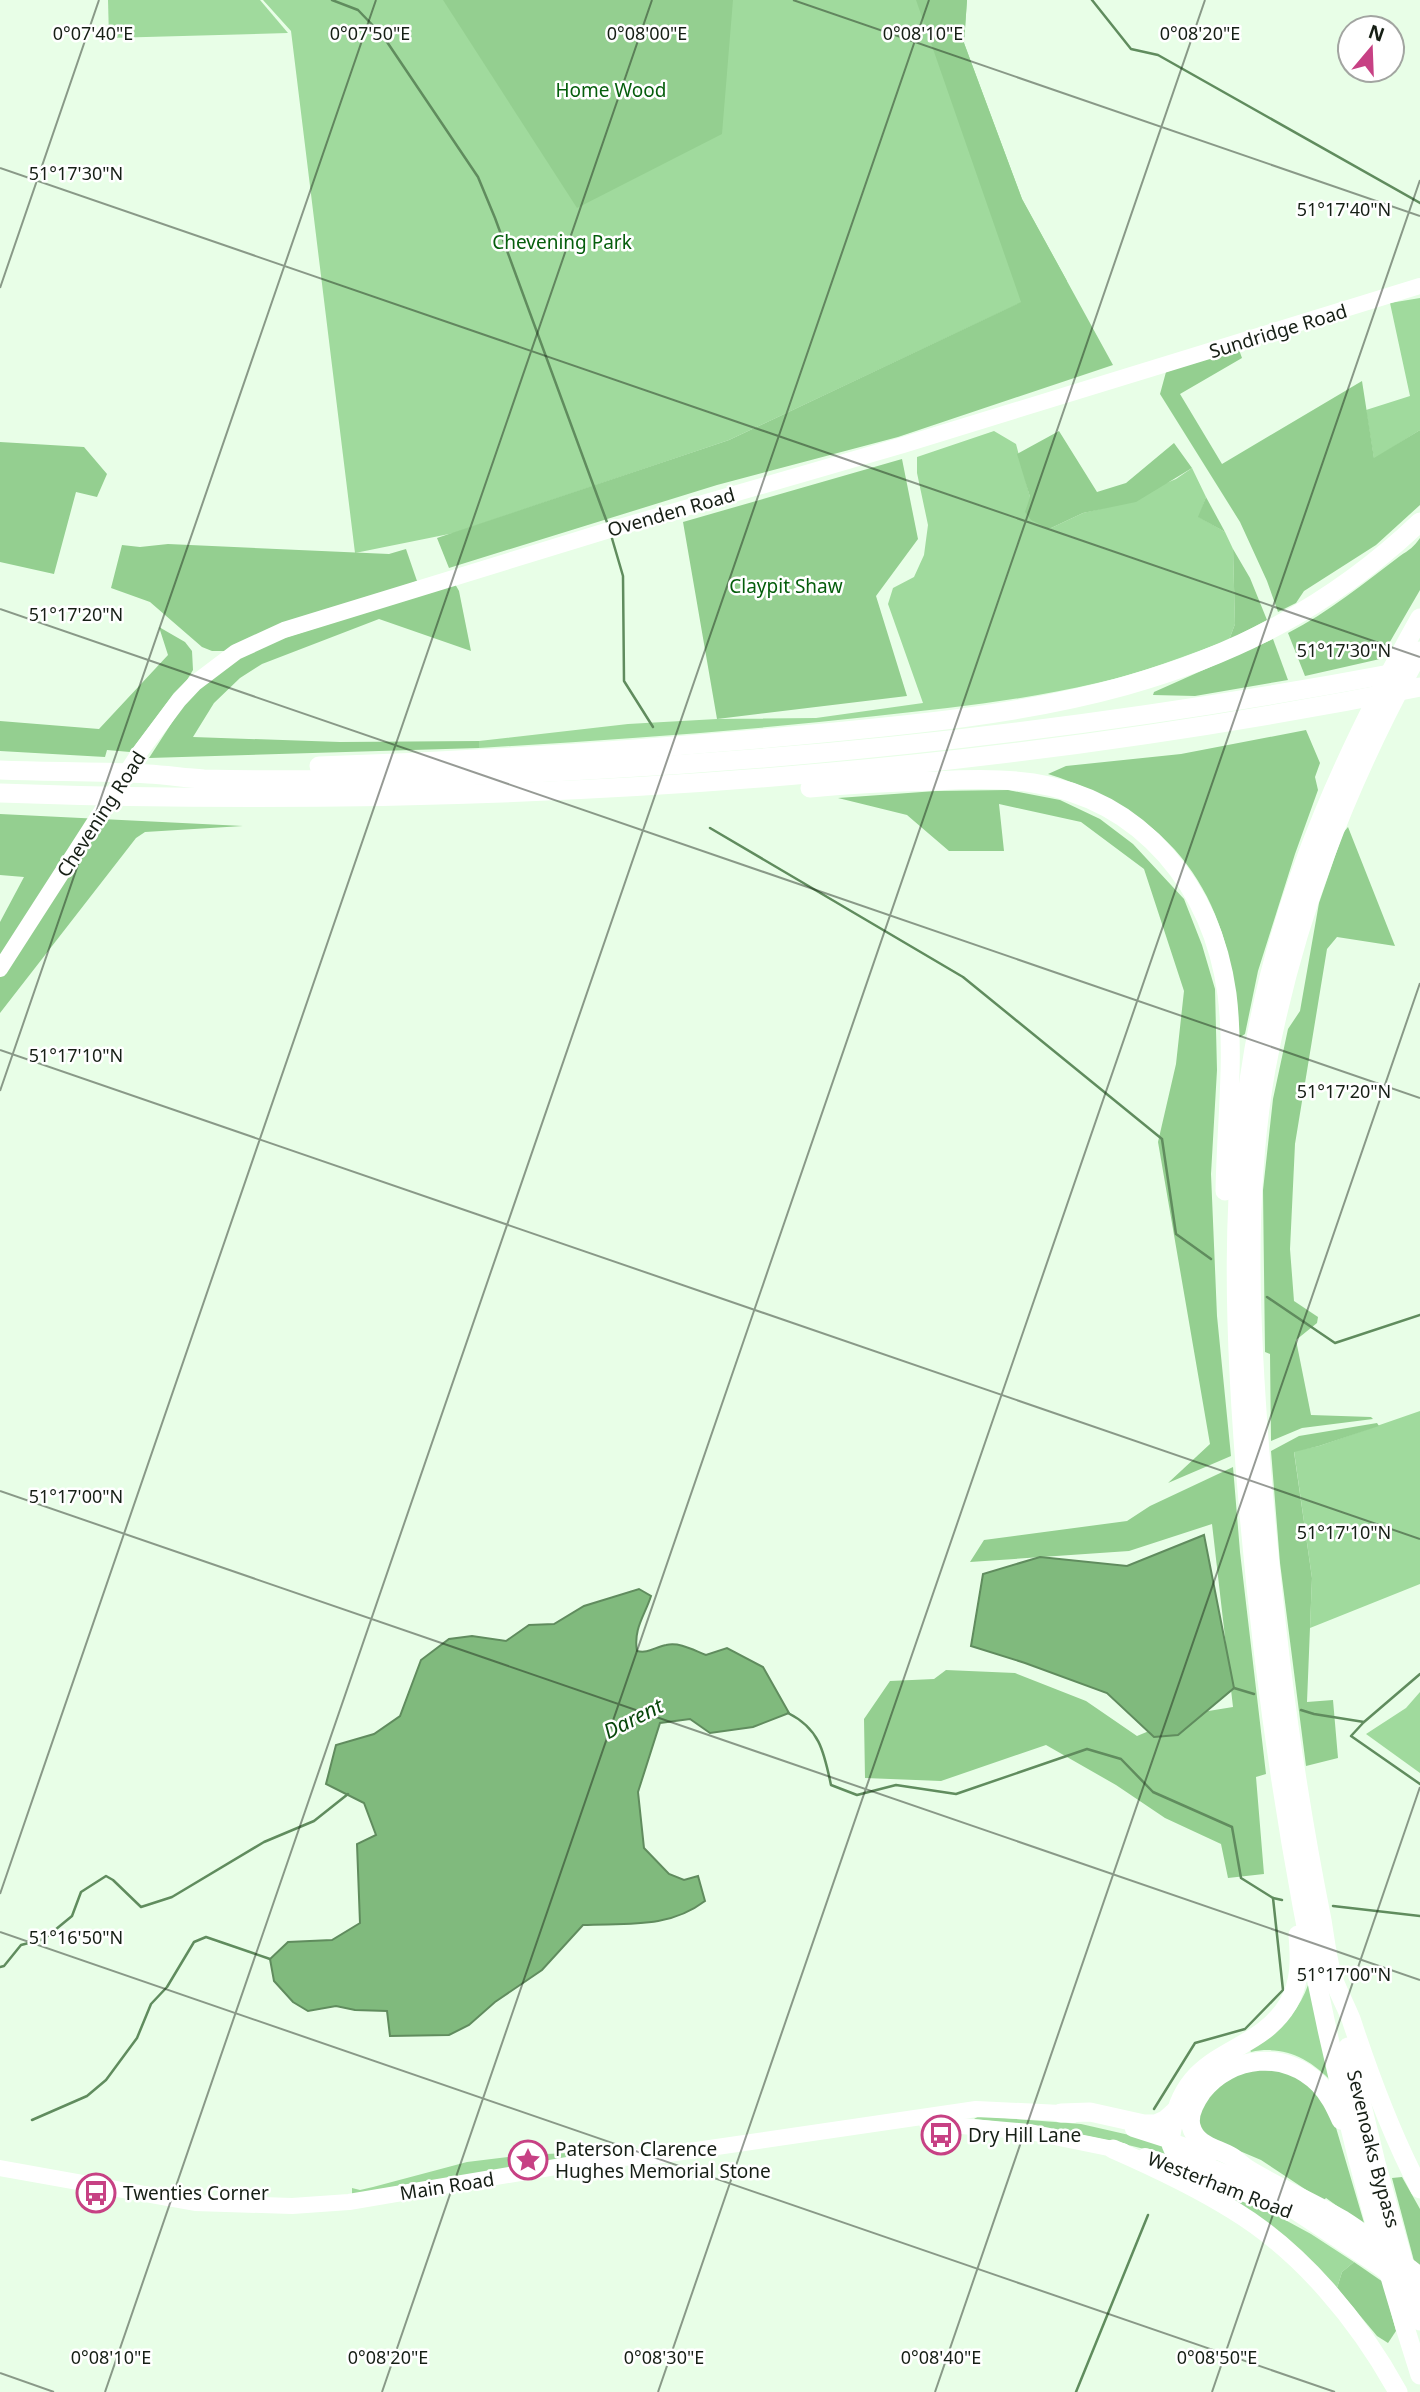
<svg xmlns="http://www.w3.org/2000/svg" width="1420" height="2392" viewBox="0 0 1420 2392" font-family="'Noto Sans',sans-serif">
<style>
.green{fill:#a0da9d}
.forest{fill:#94cf90}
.water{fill:#80ba7d;stroke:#608c5e;stroke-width:2}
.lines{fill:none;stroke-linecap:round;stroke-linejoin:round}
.stream{stroke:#608c5e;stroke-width:2.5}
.major{stroke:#fff;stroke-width:16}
.highway{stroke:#fff;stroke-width:19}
.ticks{fill:none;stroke:#161f15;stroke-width:2;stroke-opacity:0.45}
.labels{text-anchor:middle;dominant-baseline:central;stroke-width:5;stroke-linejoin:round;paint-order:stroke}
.park-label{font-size:19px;fill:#055e0c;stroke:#fff}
.street-label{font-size:19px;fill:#161f15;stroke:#fff}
.poi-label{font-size:19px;fill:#161f15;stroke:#fff;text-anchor:start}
.water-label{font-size:21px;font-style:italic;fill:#08470b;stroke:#fff}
.ticks-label{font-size:18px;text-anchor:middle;fill:#161f15;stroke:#fff;stroke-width:5;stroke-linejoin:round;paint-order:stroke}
</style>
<rect width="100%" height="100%" fill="#e8fee7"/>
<g class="green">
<polygon points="108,0 260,0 288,33 109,38"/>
<polygon points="263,0 967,0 964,43 1022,199 1067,281 729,440 454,533 355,553 291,31"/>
<polygon points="1420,298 1420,430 1374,459 1366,410 1410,396 1390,303"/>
<path d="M994 431 1016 444 1030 497 1049 529 1083 513 1108 507 1176 479 1192 468 1206 497 1199 517 1225 532 1233 549 1235 624 1229 640C1185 656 1142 673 1097 683 1025 700 951 708 876 716 744 731 612 740 479 748V741L628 724 717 719 816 718 923 703 888 604 893 588 914 577 924 555 928 525 917 473V457Z"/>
<polygon points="1420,1411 1420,1584 1310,1628 1312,1578 1294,1451 1319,1446"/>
<polygon points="1420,1692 1420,1773 1366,1734 1406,1708"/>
<path d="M1308 1985 1312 1986 1332 2082C1310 2058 1283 2045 1251 2052L1249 2048C1277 2032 1297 2016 1308 1985Z"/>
<path d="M979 2116 1081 2124 1160 2142 1171 2156C1105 2138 1041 2126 974 2119Z"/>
<polygon points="590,2152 590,2154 352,2194 352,2188 360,2190 373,2187 467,2162 524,2155"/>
<polygon points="1206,2186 1252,2202 1311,2234 1354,2262 1342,2272 1337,2288"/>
</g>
<g class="forest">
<polygon points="443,0 733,0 722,134 577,208"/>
<polygon points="916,0 967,0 964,43 1022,199 1113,365 898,437 717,485 449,568 437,538 729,440 1021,302"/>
<polygon points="1238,347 1242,358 1180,394 1222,464 1362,381 1374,458 1420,430 1420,505 1376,545 1304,591 1296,603 1278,612 1267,581 1240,522 1160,394 1166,372"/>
<polygon points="1059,431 1097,492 1126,483 1174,443 1192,468 1136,502 1083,513 1049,529 1031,520 1025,512 1030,497 1017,454"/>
<polygon points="0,442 84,447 107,474 97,497 76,492 54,574 0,562"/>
<polygon points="902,459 918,539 876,596 907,696 717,719 683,522"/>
<polygon points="1206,497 1225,532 1198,517"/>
<path d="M1420 538V590L1380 659 1305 676 1288 633C1329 612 1364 583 1400 556 1409 550 1414 547 1420 538Z"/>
<polygon points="168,544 389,554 406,549 417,581 225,651 212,651 202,647 150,602 111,588 122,545 140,547"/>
<polygon points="1233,549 1250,578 1267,620 1229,640 1235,624"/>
<polygon points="455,584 459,591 471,651 379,619 262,664 240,678 214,703 193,737 340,742 479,741 479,748 149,758 182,707 198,689 229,664 259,646"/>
<polygon points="159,627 185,642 192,651 193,670 187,680 174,693 130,752 107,750 105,757 0,751 0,721 99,729 168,655"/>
<polygon points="1273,639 1288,680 1195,696 1153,695 1154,692"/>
<path d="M1306 730 1320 763 1315 777 1318 790 1295 854 1258 971 1245 1034 1239 1038C1234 902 1181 816 1048 774L1066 766 1181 754Z"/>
<polygon points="1008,790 1060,800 1100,819 1133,844 1184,899 1202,945 1215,989 1217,1070 1211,1174 1217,1316 1231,1456 1168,1483 1210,1444 1158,1142 1176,1064 1184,991 1144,869 1081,822 999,804 1004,851 949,851 907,815 838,798 936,791"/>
<polygon points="0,814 243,826 145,832 136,838 0,1013 0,922 24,877 0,875"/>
<polygon points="1348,827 1395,946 1337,937 1327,949 1295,1144 1290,1249 1294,1301 1318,1317 1317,1323 1296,1340 1311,1415 1371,1417 1373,1419 1302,1428 1271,1441 1270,1354 1265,1352 1263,1190 1273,1099 1288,1029 1300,1011 1319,903 1343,833"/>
<polygon points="1377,1423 1379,1426 1319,1446 1294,1452 1312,1578 1307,1702 1333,1700 1338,1758 1306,1766 1280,1563 1271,1451 1299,1436"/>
<polygon points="1233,1467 1240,1552 1266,1774 1256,1777 1264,1874 1228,1878 1221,1844 1165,1818 1116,1785 1046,1745 941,1781 865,1778 864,1719 890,1681 934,1679 946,1670 1015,1673 1086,1701 1137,1736 1190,1714 1233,1707 1212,1524 1129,1551 970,1562 984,1540 1127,1521 1150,1506"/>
<polygon points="1282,2069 1313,2086 1334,2121 1365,2226 1326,2198 1323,2201 1261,2160 1209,2138 1198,2125 1200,2108 1210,2094 1240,2071"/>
<polygon points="1402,2177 1420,2209 1420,2266 1414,2261 1392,2178"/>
<polygon points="1354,2262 1383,2282 1396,2331 1388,2343 1377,2336 1337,2288 1342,2272"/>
</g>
<g class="water">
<polygon points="1204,1535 1234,1688 1178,1735 1154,1737 1107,1693 1025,1663 971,1646 983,1574 1040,1557 1127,1566"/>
<path d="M639 1589 651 1596C645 1615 633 1629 637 1651 648 1654 655 1647 666 1645 680 1642 693 1650 706 1655L727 1648 763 1667 789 1713 753 1727 710 1733 690 1719 660 1723 638 1792 644 1848 669 1874 684 1880 698 1876 705 1901C668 1929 627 1923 583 1925L542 1970 495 2002 469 2025 449 2035 390 2036 387 2011 355 2010 336 2006 308 2011 293 2002 274 1981 270 1959 288 1942 332 1940 360 1923 357 1844 376 1835 364 1803 326 1784 336 1745 374 1734 400 1716 421 1660 449 1639 472 1636 506 1641 529 1625 554 1624 584 1606Z"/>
</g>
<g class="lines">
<g class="stream">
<polyline points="332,0 358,10 383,36 478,177 495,218 608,525"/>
<polyline points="1092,0 1131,49 1158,55 1420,203"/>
<polyline points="611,535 623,576 624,681 653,727"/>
<polyline points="710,828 963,977 1162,1139 1176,1234 1211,1259"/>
<polyline points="1267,1297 1335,1343 1420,1315"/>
<polyline points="1234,1688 1254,1694"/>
<polyline points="1301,1710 1314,1714 1364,1722 1420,1674"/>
<path d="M788 1713C820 1729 824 1752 831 1785L857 1795 896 1785 956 1794 1087 1749 1121 1759 1153 1792 1232 1827 1241 1878 1273 1898 1282 1900"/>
<polyline points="1363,1723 1351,1736 1420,1784"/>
<polyline points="1333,1906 1420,1916"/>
<polyline points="0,1967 4,1966 21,1945 44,1939 72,1916 81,1892 106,1876 113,1880 141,1907 172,1897 264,1842 314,1821 348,1794"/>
<polyline points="1154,2109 1195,2043 1245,2029 1283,1990 1273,1898"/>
<polyline points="32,2120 87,2096 106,2080 137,2038 151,2004 167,1987 194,1942 206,1937 270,1959"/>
<polyline points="1076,2392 1148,2215"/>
</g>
<g class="major">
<polyline points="0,969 137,756 179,700 195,683 236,652 284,630 606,531 903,445 1420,286"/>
<polyline points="927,2123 1030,2132 1123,2151"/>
<polyline points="1133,2129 1211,2154"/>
<polyline points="1145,2156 1183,2168 1267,2203"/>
<polyline points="0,2168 195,2203 292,2206 349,2202 603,2159 655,2156 976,2109 1061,2113 1073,2115"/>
</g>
<g class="highway">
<path d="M1420 618C1348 746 1288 877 1259 1022 1227 1181 1234 1341 1248 1502 1273 1797 1329 2092 1420 2375"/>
<path d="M1420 651C1346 785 1294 918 1266 1069 1244 1195 1250 1325 1260 1452 1269 1564 1280 1675 1298 1786 1305 1831 1313 1875 1322 1920 1325 1938 1327 1957 1332 1975 1337 1990 1345 2004 1351 2019 1370 2077 1391 2134 1420 2189"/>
<path d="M319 766C465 761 612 752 758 739 1005 716 1230 703 1420 522"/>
<path d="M0 770C49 772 99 771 148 774 167 775 185 778 204 779 338 782 472 777 605 769 870 754 1134 722 1395 673"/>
<path d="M810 788C852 784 895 782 937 781 969 779 1001 778 1033 783 1143 800 1212 887 1227 994 1235 1058 1226 1126 1225 1191"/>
<path d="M0 793C476 810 953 781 1420 687"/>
<path d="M1298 1935C1300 1959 1301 1982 1288 2004 1256 2058 1187 2046 1173 2125 1170 2138 1168 2146 1178 2155L1247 2183 1280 2200 1380 2266 1420 2298"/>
<path id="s1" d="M1348 2047 1376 2163 1420 2321"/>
<polyline points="1061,2113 1090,2112 1144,2124 1156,2124 1165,2120 1175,2111"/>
<path d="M1341 2120C1335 2107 1329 2094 1319 2084 1286 2050 1231 2055 1202 2092 1195 2102 1188 2114 1191 2126 1196 2146 1217 2148 1232 2157 1238 2161 1243 2166 1249 2170 1279 2188 1312 2202 1343 2220 1370 2237 1395 2257 1420 2277"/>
<path d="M1113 2149C1154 2167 1195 2186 1233 2210 1302 2252 1359 2321 1398 2392"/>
</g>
</g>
<path class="ticks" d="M793 0 1420 216M0 168 1420 657M0 288 99 0M0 609 1420 1098M0 1050 1420 1539M0 1091 376 0M0 1491 1420 1980M0 1894 652 0M0 1932 1335 2392M0 2373 54 2392M105 2392 929 0M382 2392 1205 0M658 2392 1420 180M935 2392 1420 983M1212 2392 1420 1787"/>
<defs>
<symbol id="bus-ring" viewBox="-11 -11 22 22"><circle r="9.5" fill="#fff" stroke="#c74184" stroke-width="1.5"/><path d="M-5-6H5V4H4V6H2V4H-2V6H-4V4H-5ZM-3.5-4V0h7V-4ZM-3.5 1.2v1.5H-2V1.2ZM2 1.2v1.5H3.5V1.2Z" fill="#c74184"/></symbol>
<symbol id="sight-ring" viewBox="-11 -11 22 22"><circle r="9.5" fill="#fff" stroke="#c74184" stroke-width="1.5"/><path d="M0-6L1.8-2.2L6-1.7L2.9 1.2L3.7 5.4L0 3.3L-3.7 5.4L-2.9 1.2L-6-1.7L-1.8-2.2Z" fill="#c74184"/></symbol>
</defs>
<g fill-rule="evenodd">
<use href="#bus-ring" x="919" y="2113" width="44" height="44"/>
<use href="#sight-ring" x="506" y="2138" width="44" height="44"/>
<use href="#bus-ring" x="74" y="2171" width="44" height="44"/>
</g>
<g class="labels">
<g class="park-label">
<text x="611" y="90">Home Wood</text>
<text x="562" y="242">Chevening Park</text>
<text x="786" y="586">Claypit Shaw</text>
</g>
<g class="street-label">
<text transform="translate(1278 331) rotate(-17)">Sundridge Road</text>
<text transform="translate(671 512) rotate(-16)">Ovenden Road</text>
<text transform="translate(101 814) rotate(-57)">Chevening Road</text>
<text stroke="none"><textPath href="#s1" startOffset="105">Sevenoaks Bypass</textPath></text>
<text transform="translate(1220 2185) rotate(21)">Westerham Road</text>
<text transform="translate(447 2186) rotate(-9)">Main Road</text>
</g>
<g class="poi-label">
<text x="968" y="2135">Dry Hill Lane</text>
<text x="555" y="2149">Paterson Clarence<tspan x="555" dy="22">Hughes Memorial Stone</tspan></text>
<text x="123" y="2193">Twenties Corner</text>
</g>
<g class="water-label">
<text transform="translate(633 1718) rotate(-27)">Darent</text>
</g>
</g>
<g class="ticks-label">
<text x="93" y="40">0°07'40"E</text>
<text x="370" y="40">0°07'50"E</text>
<text x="647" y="40">0°08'00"E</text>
<text x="923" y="40">0°08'10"E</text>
<text x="1200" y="40">0°08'20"E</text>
<text x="76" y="180">51°17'30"N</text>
<text x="1344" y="216">51°17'40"N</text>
<text x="76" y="621">51°17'20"N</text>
<text x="1344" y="657">51°17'30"N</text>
<text x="76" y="1062">51°17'10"N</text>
<text x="1344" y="1098">51°17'20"N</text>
<text x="76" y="1503">51°17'00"N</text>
<text x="1344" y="1539">51°17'10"N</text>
<text x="76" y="1944">51°16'50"N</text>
<text x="1344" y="1981">51°17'00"N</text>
<text x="111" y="2364">0°08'10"E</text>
<text x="388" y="2364">0°08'20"E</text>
<text x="664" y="2364">0°08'30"E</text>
<text x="941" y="2364">0°08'40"E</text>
<text x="1217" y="2364">0°08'50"E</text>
</g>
<g transform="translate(1371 49) rotate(19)"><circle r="33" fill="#ffffff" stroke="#a2a5a1" stroke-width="2"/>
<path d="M0-5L12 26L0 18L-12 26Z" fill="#c74184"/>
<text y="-10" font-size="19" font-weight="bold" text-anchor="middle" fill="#161f15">N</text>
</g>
</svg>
